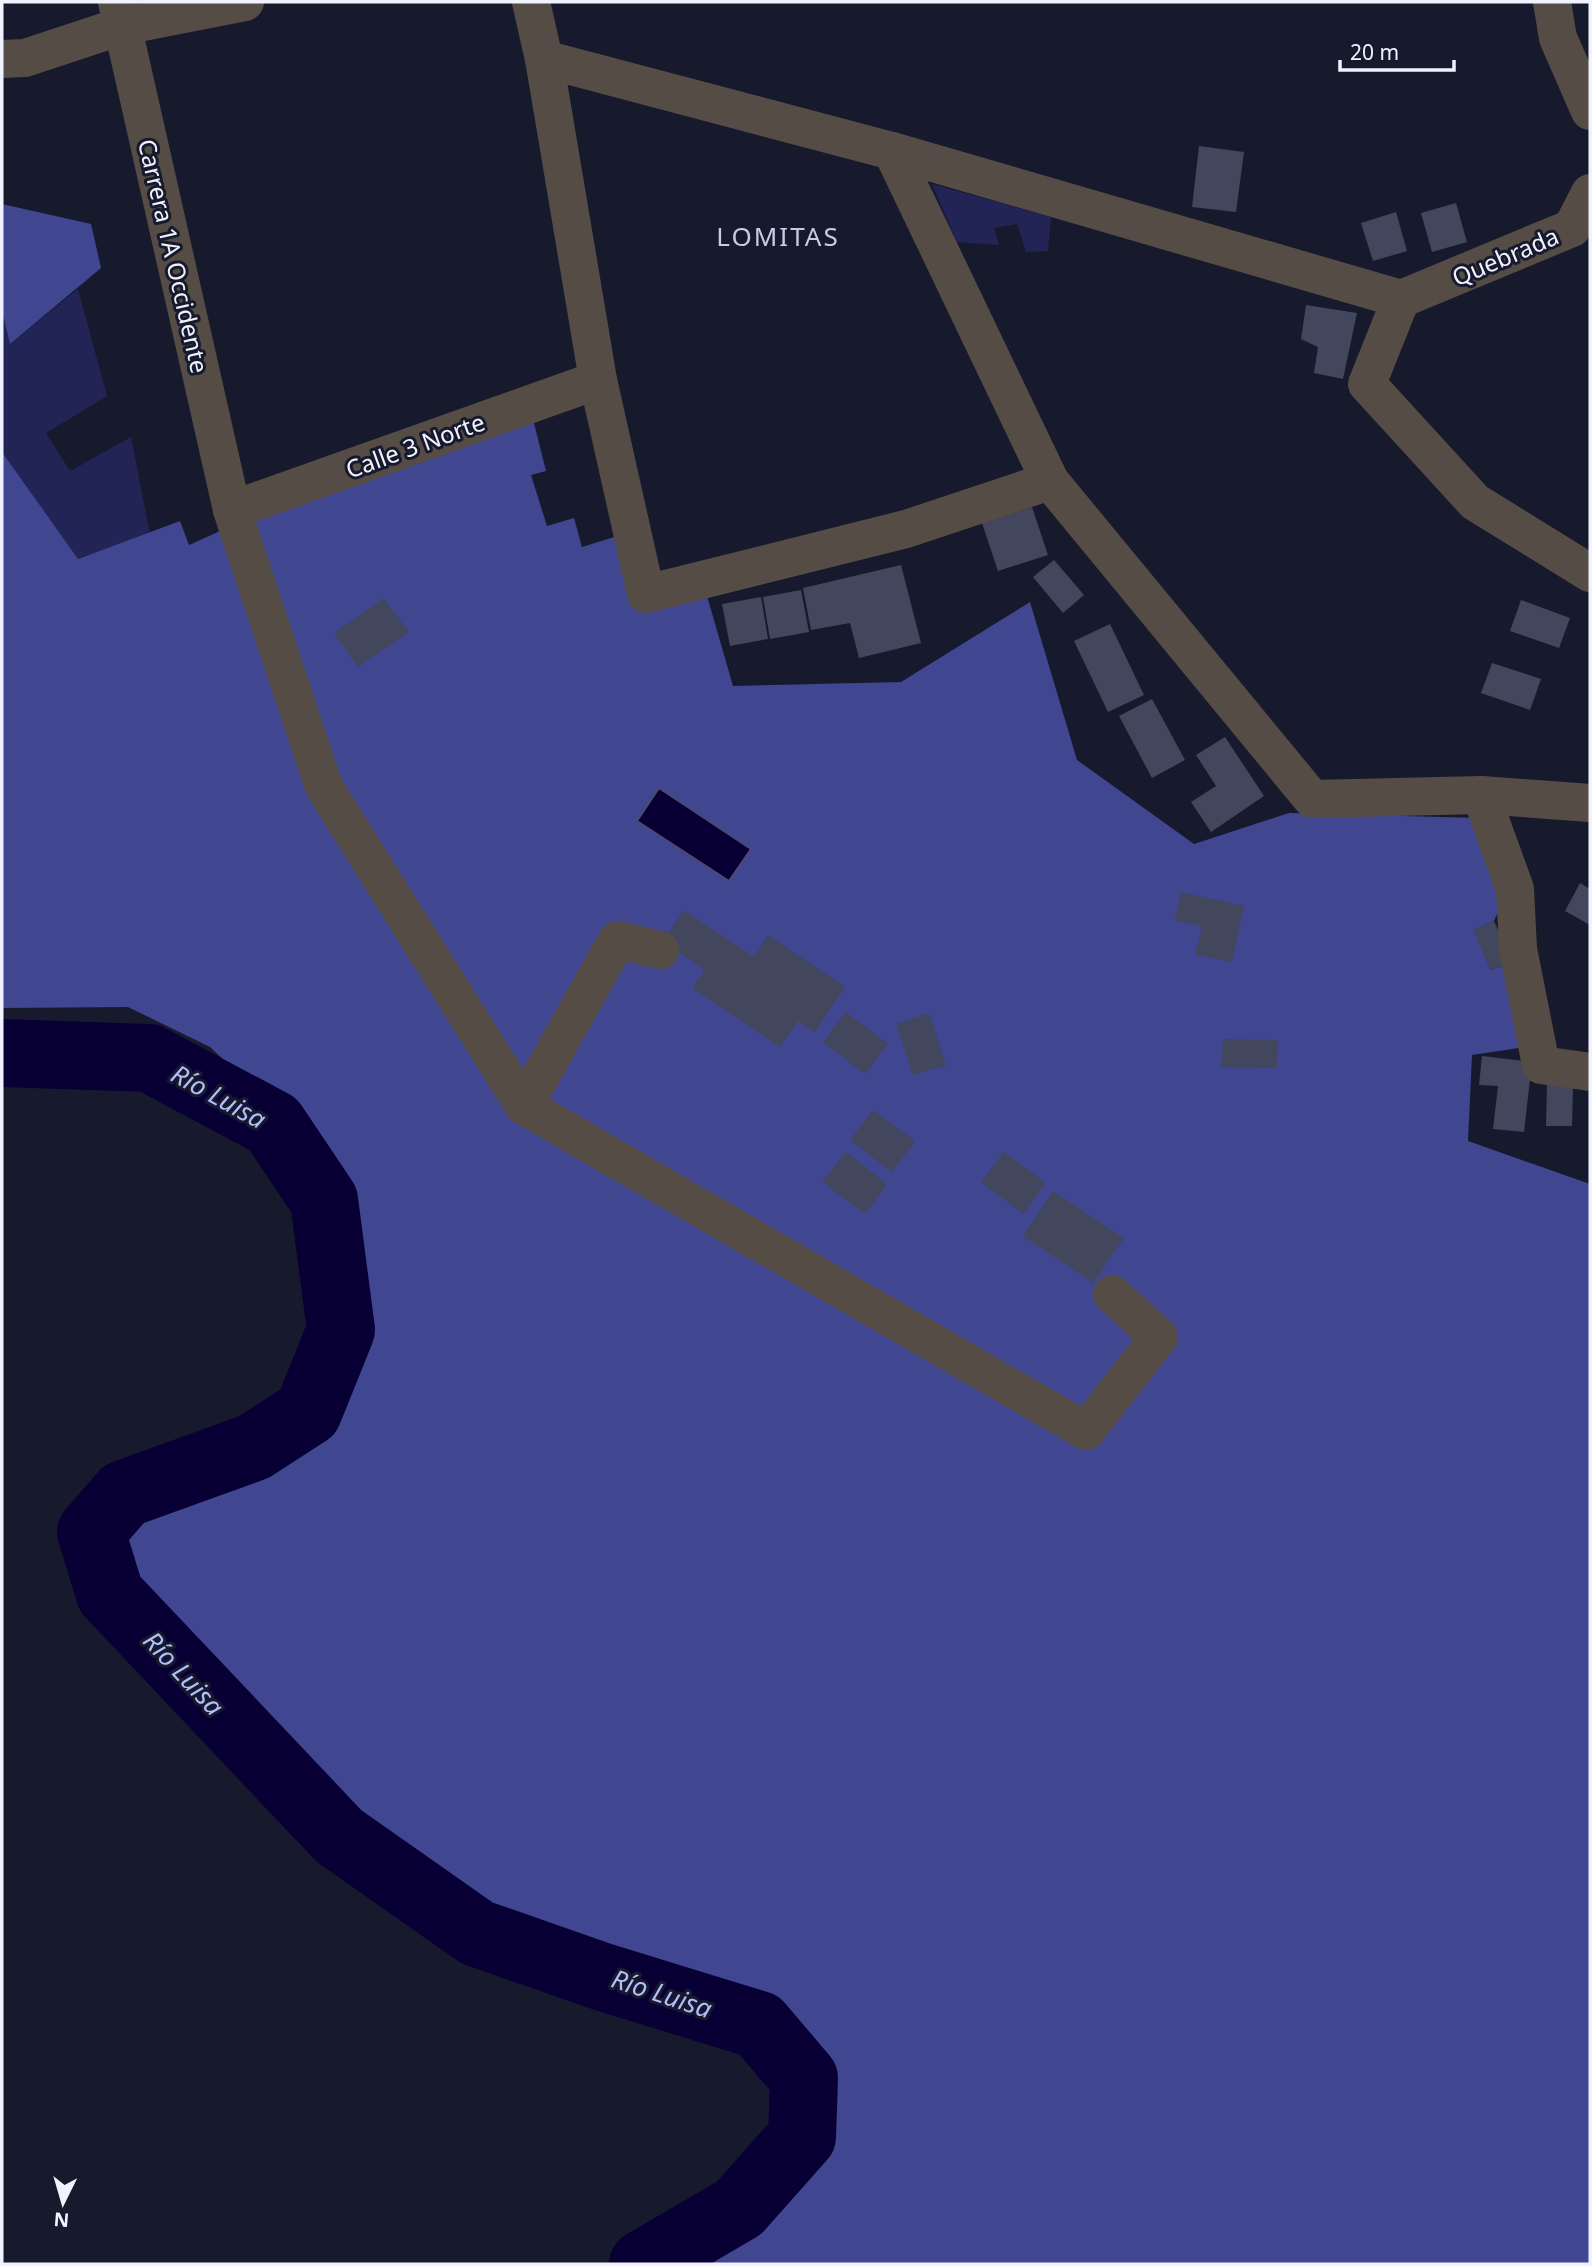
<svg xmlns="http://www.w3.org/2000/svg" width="1592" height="2266" viewBox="0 0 1592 2266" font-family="'Noto Sans',sans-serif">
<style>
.green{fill:#212454}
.forest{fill:#404690}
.water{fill:#080034;stroke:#4e4971;stroke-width:2}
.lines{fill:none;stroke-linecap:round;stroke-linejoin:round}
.river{stroke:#080034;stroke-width:68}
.building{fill:#42475d}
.street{stroke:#554c45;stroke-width:38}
.labels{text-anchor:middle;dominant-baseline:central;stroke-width:6;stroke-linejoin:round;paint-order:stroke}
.street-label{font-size:24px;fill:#f0f3fe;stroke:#171a2d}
.neighbourhood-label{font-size:26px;letter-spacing:2px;fill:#c6cce7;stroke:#171a2d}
.water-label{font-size:26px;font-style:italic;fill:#b2bdfd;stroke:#171a2d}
</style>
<rect width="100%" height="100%" fill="#171a2d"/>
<g class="green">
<polygon points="932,184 1051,217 1048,251 1026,252 1017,224 994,228 999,245 957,242"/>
<polygon points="78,289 107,396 46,433 70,471 131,437 150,534 77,559 2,452 2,311 10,344"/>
</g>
<g class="forest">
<polygon points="2,204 91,224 101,268 10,344 2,311"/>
<polygon points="533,419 546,471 531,475 547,526 574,518 582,547 624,534 641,602 705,589 733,686 901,682 1030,602 1077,760 1194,844 1289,813 1479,818 1508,890 1494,921 1474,930 1491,970 1512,962 1519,1048 1472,1055 1468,1141 1590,1184 1590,2264 671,2264 753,2216 822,2138 815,2056 764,2006 487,1920 453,1895 346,1831 276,1754 115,1588 105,1536 133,1503 261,1452 316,1412 354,1330 338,1199 280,1113 210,1047 128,1007 2,1008 2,452 78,559 180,521 189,545 218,532 241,515"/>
</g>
<polygon class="water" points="659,788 751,849 729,881 637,821"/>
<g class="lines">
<polyline class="river" points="2,1053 149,1058 273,1124 324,1200 341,1330 308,1412 254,1447 124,1494 91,1532 110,1594 339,1836 477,1933 603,1977 759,2025 804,2078 802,2137 739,2208 643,2264"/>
</g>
<g class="building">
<polygon points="1199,146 1244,152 1236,212 1192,207"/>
<polygon points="1456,203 1467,242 1432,252 1421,213"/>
<polygon points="1396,212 1407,251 1373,261 1361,223"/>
<polygon points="1306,305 1357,313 1343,379 1314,373 1318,347 1301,339"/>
<polygon points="1032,507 1048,555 998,571 982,523"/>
<polygon points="1054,560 1084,595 1063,613 1033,577"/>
<polygon points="901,565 921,643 859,658 850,623 811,630 803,588"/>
<polygon points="801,590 809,632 770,639 763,597"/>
<polygon points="761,597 768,639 730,646 722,604"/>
<polygon points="384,598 409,632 358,667 334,633"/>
<polygon points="1521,600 1570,618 1559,648 1510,631"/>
<polygon points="1110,624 1144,695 1108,712 1074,641"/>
<polygon points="1492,663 1541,679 1530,710 1481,693"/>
<polygon points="1152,699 1185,760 1152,778 1119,716"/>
<polygon points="1225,737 1264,796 1211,832 1191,802 1216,786 1196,755"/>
<polygon points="1580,883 1590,889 1590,925 1565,911"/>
<polygon points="1181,892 1244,906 1232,962 1195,955 1202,926 1175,920"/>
<polygon points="684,910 754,957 768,935 845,987 815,1032 798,1021 780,1047 692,988 705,970 663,941"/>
<polygon points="1494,921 1512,962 1491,970 1473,930"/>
<polygon points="846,1012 888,1044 865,1074 823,1042"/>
<polygon points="929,1013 946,1065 913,1075 896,1024"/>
<polygon points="1223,1039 1278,1040 1277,1068 1221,1067"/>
<polygon points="1482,1056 1532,1062 1524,1132 1493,1129 1498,1086 1479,1085"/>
<polygon points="1547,1085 1573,1086 1572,1126 1546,1126"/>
<polygon points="873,1110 915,1141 892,1172 850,1140"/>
<polygon points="846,1152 887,1184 865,1214 822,1182"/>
<polygon points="1004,1152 1046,1183 1023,1214 981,1182"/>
<polygon points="1053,1191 1124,1238 1093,1283 1023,1236"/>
</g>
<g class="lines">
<g class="street">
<polyline points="117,2 232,510 324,787 524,1106 1086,1431 1159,1337 1112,1294"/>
<polyline points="531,2 544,59 598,380 646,594 906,529 1050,481 892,151"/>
<polyline points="1552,2 1558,38 1590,111"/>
<polyline points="2,59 25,58 122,26 245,2"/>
<polyline points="544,59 892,151 1401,299 1367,384 1475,502 1590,573"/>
<polyline points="1401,299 1572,228 1590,193"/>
<polyline points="1050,481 1312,799 1481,795 1590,803"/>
<polyline points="232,510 598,380"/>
<polyline points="1481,795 1515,889 1518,949 1541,1065 1590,1072"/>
<polyline points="524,1106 617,940 660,950"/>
</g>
</g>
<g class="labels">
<g class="street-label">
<text transform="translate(174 256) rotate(77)">Carrera 1A Occidente</text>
<text transform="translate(1505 256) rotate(-23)">Quebrada</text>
<text transform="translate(415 445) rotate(-20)">Calle 3 Norte</text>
</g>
<g class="neighbourhood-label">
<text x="778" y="236">LOMITAS</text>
</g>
<g class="water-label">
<text transform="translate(219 1096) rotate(29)">Río Luisa</text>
<text transform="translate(184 1673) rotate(47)">Río Luisa</text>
<text transform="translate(662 1993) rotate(18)">Río Luisa</text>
</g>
</g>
<rect width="1592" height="2266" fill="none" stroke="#f0f3fe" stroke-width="7"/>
<g transform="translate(63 2203) rotate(185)" stroke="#171a2d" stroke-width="5" paint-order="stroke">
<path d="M0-5L12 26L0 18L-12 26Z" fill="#f0f3fe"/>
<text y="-10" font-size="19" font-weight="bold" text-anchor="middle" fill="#f0f3fe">N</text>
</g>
<path d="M1340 60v10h114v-10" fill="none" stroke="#f0f3fe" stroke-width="3.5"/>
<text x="1350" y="60" font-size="21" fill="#f0f3fe" stroke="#171a2d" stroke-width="5" paint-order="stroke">20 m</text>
</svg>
